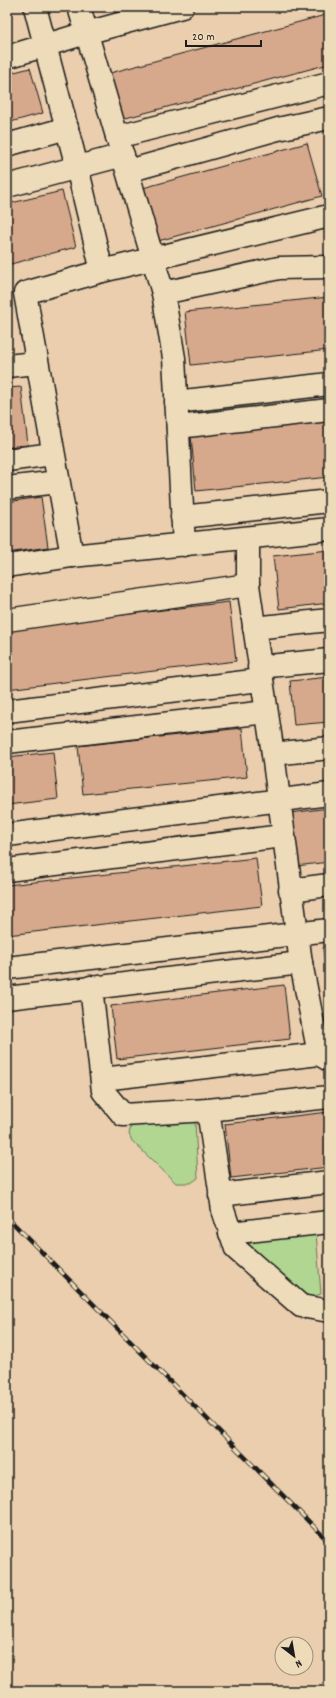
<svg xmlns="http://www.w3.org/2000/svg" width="336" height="1698" viewBox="0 0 336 1698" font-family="Dekko,sans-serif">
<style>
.green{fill:#b1d692;stroke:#667957}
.building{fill:#d7a98c;stroke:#1c1c1c}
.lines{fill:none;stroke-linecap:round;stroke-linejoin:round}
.minor-casing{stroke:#1c1c1c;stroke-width:25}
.minor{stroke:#eedbb9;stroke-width:22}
.rail-casing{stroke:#1c1c1c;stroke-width:4.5}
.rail{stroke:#eedbb9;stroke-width:3;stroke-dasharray:9;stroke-linecap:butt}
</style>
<rect width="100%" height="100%" fill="#eacead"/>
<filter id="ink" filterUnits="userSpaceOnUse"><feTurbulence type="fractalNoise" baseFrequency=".025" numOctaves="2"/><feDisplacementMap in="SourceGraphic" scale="8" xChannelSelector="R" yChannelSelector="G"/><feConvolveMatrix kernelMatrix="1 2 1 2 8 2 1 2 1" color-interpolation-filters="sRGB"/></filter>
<g filter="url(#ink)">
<g class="green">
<polygon points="195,1121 198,1178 191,1183 176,1183 132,1141 129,1134 131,1126"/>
<polygon points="316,1233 321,1294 311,1297 298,1295 243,1246 246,1238"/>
</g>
<g class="building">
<polygon points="329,14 329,64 122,119 110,73"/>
<polygon points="30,68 43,113 7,123 7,74"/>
<polygon points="307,143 322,196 158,241 143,188"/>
<polygon points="62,191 76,247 7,265 7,204"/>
<polygon points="329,297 329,350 191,365 185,312"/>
<polygon points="21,387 28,445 7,447 7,388"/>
<polygon points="329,421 329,477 196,491 191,435"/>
<polygon points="41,497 48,547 7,553 7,502"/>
<polygon points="329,550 329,603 279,609 273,556"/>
<polygon points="229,602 236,661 7,689 7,629"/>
<polygon points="329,677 329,722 294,725 290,681"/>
<polygon points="242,728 247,777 83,794 78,746"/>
<polygon points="53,752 58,799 7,805 7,757"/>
<polygon points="329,808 329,862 296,866 290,813"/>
<polygon points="256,858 262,906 7,935 7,885"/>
<polygon points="329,947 329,997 328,997 323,948"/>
<polygon points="284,985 290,1039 117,1059 111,1006"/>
<polygon points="329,1112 329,1167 231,1178 225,1124"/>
</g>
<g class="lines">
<defs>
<g id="minor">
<polyline points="35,7 77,167 102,271 25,293 72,556"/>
<polyline points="79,7 163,293 279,268 329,267"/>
<polyline points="7,57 86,33 182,7"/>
<polyline points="117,137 329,83"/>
<polyline points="7,145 67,128"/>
<polyline points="128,171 278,129 329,118"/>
<polyline points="7,186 123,155"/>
<polyline points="102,271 329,216"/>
<polyline points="163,293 174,358 184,545"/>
<polyline points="7,366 36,363"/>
<polyline points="176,402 329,384"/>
<polyline points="178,427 329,410"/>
<polyline points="7,460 53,454"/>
<polyline points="7,488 58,482"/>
<polyline points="182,517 329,501"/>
<polyline points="248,538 248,585 273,754 301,963 319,1054 329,1060"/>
<polyline points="7,566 72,556 329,529"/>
<polyline points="7,620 248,585"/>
<polyline points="254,628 329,620"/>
<polyline points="259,667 329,660"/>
<polyline points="7,711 261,680"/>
<polyline points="7,742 266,712"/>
<polyline points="273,754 329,748"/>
<polyline points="7,835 329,794"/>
<polyline points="7,870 283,836"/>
<polyline points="290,890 329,885"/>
<polyline points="7,968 329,930"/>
<polyline points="91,987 103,1091 123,1115 208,1110 223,1210 236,1249 301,1306 329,1311"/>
<polyline points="7,998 301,963"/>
<polyline points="102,1079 319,1054"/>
<polyline points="208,1110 329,1097"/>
<polyline points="220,1195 329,1182"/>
<polyline points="230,1233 329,1222"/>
</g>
</defs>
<use href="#minor" class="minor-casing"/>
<use href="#minor" class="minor"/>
<defs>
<polyline id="rail" points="7,1217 329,1542"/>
</defs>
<use href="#rail" class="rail-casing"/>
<use href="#rail" class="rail"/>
</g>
</g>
<rect width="336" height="1698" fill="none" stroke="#eedbb9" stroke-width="24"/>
<rect x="12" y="12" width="312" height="1674" fill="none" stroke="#1c1c1c" stroke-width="1.5" filter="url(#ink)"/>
<g transform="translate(294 1656) rotate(149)"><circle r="19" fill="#eedbb9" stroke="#9a8f7a"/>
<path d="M0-3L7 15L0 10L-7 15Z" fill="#1c1c1c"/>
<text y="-6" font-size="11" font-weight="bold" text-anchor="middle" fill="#1c1c1c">N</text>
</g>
<path d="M186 40v6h75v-6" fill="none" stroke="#1c1c1c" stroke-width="2"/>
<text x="192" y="40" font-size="12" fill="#1c1c1c" stroke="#eedbb9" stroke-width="3" paint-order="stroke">20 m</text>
</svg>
